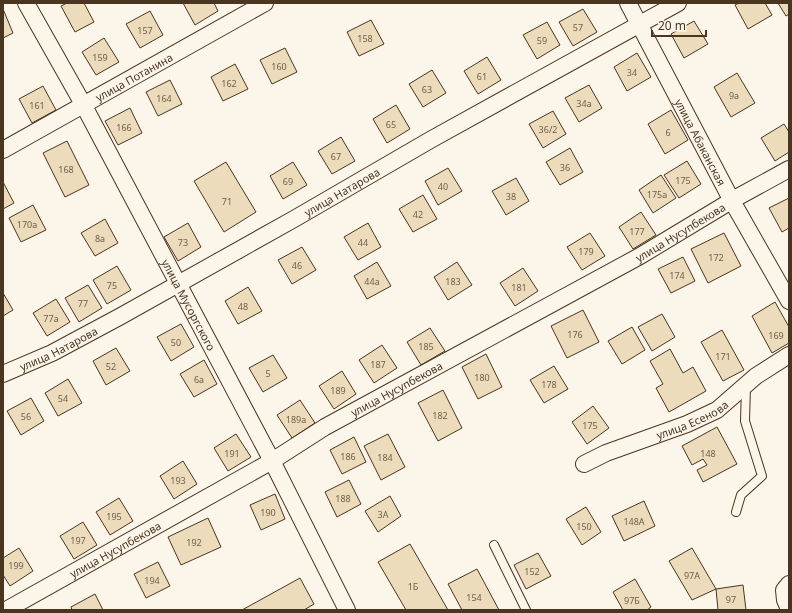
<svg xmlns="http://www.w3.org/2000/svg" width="792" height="613" viewBox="0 0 792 613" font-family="'Noto Sans',sans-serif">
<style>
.building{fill:#ecdcbc;stroke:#4a3520}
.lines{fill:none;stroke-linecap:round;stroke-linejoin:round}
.lane-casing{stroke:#4a3520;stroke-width:10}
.street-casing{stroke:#4a3520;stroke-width:18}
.lane{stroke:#fbf6e9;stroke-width:8}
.street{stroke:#fbf6e9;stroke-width:16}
.labels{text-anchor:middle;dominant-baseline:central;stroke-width:3;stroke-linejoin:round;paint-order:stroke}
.number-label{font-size:9px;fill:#725f47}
.street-label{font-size:11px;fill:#4a3520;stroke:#fbf6e9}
</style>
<rect width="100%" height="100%" fill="#fbf6e9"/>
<g class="building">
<polygon points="67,3 84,3 94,22 75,32 61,6"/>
<polygon points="183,3 214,3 218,11 195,25"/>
<polygon points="739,3 765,3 772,15 748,29 735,5"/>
<polygon points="778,3 789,3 789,14 786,16"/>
<polygon points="3,9 13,33 3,38"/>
<polygon points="583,9 597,32 573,46 559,22"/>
<polygon points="150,11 163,35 140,48 126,24"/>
<polygon points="371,20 384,44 359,56 347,32"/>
<polygon points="694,21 708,44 684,58 671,34"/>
<polygon points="547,22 560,45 537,59 523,35"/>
<polygon points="104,38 119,62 96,75 82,52"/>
<polygon points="285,48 297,72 272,84 260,60"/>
<polygon points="637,53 651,77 627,91 614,67"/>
<polygon points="487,57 501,80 478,94 464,71"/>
<polygon points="235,64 248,89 223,101 211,77"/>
<polygon points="432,70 446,93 423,107 409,84"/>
<polygon points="737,73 755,103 731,117 714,87"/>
<polygon points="170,80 182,104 158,116 146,92"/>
<polygon points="589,85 602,108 579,122 565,98"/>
<polygon points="43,86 56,110 32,123 19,99"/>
<polygon points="396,105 410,129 387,143 373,119"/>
<polygon points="130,108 142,133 118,145 105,121"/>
<polygon points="671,110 688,140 665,154 648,124"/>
<polygon points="553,111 566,134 543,148 529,124"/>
<polygon points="784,124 789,132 789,152 775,161 761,138"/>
<polygon points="341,137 355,161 332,174 318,151"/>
<polygon points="67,141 89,185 65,197 43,153"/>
<polygon points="570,148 583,172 560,185 546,162"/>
<polygon points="687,161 701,184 679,198 664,175"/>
<polygon points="226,162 256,212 224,232 194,181"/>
<polygon points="293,162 307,185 283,199 270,176"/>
<polygon points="448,168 462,191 438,205 425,181"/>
<polygon points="661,175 676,198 653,213 639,190"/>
<polygon points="516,178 529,201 506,215 492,191"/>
<polygon points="3,182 14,203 3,209"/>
<polygon points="423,195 437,219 413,232 399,209"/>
<polygon points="789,198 789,228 782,232 769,208"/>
<polygon points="33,205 46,230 21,242 9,218"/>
<polygon points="641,212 656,235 633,249 619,227"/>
<polygon points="105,219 118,243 95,256 81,233"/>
<polygon points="188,223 201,247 178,261 164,237"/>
<polygon points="368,223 381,247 358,260 344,237"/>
<polygon points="590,233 605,256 582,270 567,247"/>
<polygon points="724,233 741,266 708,283 691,249"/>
<polygon points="302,247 316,270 292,284 278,260"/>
<polygon points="683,257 695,281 671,293 658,269"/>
<polygon points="377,262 391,286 367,299 354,276"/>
<polygon points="457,262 472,285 448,300 434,277"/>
<polygon points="117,266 131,290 107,304 93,280"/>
<polygon points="523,268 538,291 515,306 500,283"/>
<polygon points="88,285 102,308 79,322 65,298"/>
<polygon points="248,287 262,311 238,324 225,301"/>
<polygon points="3,293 13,310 3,316"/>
<polygon points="56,299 70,322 47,336 33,313"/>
<polygon points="775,302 789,327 789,343 772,353 752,316"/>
<polygon points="583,310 599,342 567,358 551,326"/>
<polygon points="662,314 675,337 652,351 638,327"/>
<polygon points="181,324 194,347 171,361 157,337"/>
<polygon points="632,327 645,350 622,364 608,341"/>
<polygon points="430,328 445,351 421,365 407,342"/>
<polygon points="722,330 744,370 723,381 701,342"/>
<polygon points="382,345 397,368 374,383 359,360"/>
<polygon points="116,348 130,371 106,385 93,361"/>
<polygon points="670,349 683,373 693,367 706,391 669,412 656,388 663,384 650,361"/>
<polygon points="486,354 502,387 478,399 462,367"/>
<polygon points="273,355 287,378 263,392 249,368"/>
<polygon points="204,360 217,384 194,397 180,374"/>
<polygon points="554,366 568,389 544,403 530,380"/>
<polygon points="342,371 356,394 334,409 319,386"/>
<polygon points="68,379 82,403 58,416 45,393"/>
<polygon points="443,390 462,428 438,441 418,403"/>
<polygon points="31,398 44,421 21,435 7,411"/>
<polygon points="300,400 315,423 292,438 277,415"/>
<polygon points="593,406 609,428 587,444 572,422"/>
<polygon points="717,427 737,464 703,482 697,470 707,465 703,459 692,465 682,446"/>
<polygon points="236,434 251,457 228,471 214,448"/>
<polygon points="388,434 405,467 381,480 364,446"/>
<polygon points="354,437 366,462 342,474 330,450"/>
<polygon points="183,461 197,484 174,499 160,476"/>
<polygon points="349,480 361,504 337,517 325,492"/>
<polygon points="275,494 285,519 261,530 250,505"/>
<polygon points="390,496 401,516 378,532 365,511"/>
<polygon points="119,498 133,521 110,535 96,512"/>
<polygon points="644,501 655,526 624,541 612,516"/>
<polygon points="586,507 601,532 582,545 566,519"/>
<polygon points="208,518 221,547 181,565 168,537"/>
<polygon points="83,522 97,545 74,559 60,536"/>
<polygon points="410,544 448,610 406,610 378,562"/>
<polygon points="19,548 33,571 10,586 3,575 3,558"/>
<polygon points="692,548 716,589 692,600 669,561"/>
<polygon points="538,553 551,576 526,589 514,565"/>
<polygon points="158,562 170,586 146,598 134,574"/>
<polygon points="477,569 499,610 462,610 448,584"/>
<polygon points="300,578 314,604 304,610 242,610"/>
<polygon points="635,579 651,607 647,610 623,610 613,592"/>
<polygon points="743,585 746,610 718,610 716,589"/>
<polygon points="95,594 103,610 72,610 71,607"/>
</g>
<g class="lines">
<defs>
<g id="lane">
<polyline points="736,512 741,495 762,476 745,421 746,386"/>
<polyline points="494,545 526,610"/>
</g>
<g id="street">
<path id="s1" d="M26 3 83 104 272 461 347 610"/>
<path id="s2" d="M628 3 732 201 789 301"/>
<path id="s3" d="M3 150 265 3"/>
<path id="s4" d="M3 374 52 353 121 316 294 219 432 139 678 3"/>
<path id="s5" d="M584 464 606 453 687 424 717 410 756 376 789 355"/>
<polyline points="789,584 784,590 785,600 789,609"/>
<path id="s6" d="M6 610 272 461 325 427 640 256 736 198 789 169"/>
</g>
</defs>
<use href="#lane" class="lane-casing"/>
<use href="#street" class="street-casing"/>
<use href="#lane" class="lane"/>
<use href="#street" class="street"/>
</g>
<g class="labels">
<g class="number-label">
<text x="578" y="27">57</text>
<text x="145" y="30">157</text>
<text x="365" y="38">158</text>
<text x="542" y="40">59</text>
<text x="100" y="57">159</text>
<text x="279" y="66">160</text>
<text x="632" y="72">34</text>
<text x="482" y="76">61</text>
<text x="229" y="83">162</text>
<text x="427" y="89">63</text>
<text x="734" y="95">9а</text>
<text x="164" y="98">164</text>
<text x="584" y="103">34а</text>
<text x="37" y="105">161</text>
<text x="391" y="124">65</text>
<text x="124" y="127">166</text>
<text x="548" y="129">36/2</text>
<text x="668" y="132">6</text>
<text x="336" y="156">67</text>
<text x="565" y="167">36</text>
<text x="66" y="169">168</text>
<text x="683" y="180">175</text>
<text x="288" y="181">69</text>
<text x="443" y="186">40</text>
<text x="657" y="194">175а</text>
<text x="511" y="196">38</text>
<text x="227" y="201">71</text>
<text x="418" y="214">42</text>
<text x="27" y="224">170а</text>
<text x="637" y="231">177</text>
<text x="100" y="238">8а</text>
<text x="183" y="242">73</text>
<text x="363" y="242">44</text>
<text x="586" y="251">179</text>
<text x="716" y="257">172</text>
<text x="297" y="265">46</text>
<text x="677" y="275">174</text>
<text x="372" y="281">44а</text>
<text x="453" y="281">183</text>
<text x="112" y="285">75</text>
<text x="519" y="287">181</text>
<text x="83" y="303">77</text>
<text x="243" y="306">48</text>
<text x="51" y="318">77а</text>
<text x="575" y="334">176</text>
<text x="776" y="335">169</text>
<text x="176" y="342">50</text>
<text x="426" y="346">185</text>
<text x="723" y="356">171</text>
<text x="378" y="364">187</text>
<text x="111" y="366">52</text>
<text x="268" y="373">5</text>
<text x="482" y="377">180</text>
<text x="199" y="379">6а</text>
<text x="549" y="384">178</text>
<text x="338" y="390">189</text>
<text x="63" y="398">54</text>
<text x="440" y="415">182</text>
<text x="26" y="416">56</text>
<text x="296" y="419">189а</text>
<text x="590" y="425">175</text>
<text x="232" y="453">191</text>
<text x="708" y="453">148</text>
<text x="348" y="456">186</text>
<text x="385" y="457">184</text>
<text x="178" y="480">193</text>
<text x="343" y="498">188</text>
<text x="268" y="512">190</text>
<text x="383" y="514">3А</text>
<text x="114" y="516">195</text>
<text x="634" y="521">148А</text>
<text x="584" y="526">150</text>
<text x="78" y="540">197</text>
<text x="194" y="542">192</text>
<text x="16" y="565">199</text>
<text x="532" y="571">152</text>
<text x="692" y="575">97А</text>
<text x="152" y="580">194</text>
<text x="413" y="586">1Б</text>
<text x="474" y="597">154</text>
<text x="731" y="599">97</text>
<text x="632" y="600">97Б</text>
</g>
<g class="street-label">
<text stroke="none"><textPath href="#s3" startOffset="150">улица Потанина</textPath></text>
<text stroke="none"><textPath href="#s2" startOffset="157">улица Абаканская</textPath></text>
<text stroke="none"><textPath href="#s4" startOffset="385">улица Натарова</textPath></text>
<text stroke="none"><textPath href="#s6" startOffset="773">улица Нусупбекова</textPath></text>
<text stroke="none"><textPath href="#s1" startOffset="343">улица Мусоргского</textPath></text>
<text stroke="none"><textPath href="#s4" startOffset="61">улица Натарова</textPath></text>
<text stroke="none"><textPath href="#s6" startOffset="449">улица Нусупбекова</textPath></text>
<text stroke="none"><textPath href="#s5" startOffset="117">улица Есенова</textPath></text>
<text stroke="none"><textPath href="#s6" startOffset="125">улица Нусупбекова</textPath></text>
</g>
</g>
<rect width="792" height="613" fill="none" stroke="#4a3520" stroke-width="8"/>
<path d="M652 30v6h54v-6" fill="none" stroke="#4a3520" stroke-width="2"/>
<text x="658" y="30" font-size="12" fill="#4a3520" stroke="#fbf6e9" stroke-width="3" paint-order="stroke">20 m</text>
</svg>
